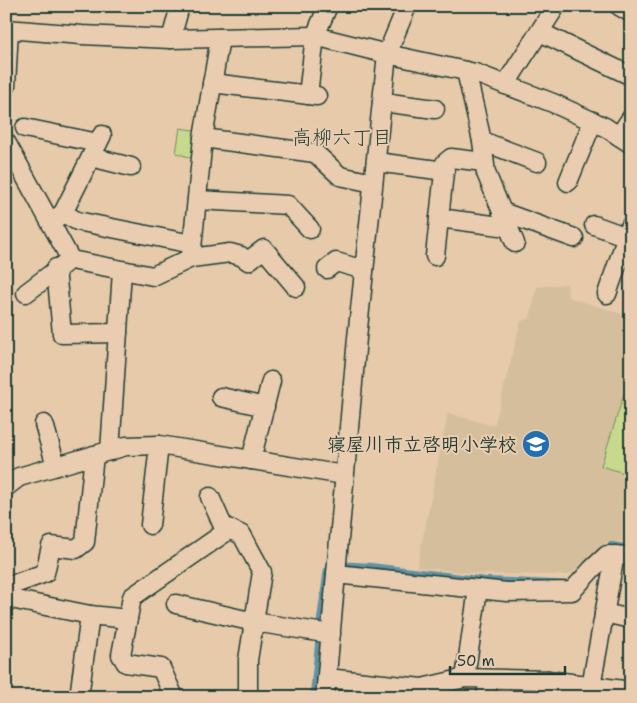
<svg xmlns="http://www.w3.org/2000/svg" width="637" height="703" viewBox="0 0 637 703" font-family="'Shantell Sans','Klee One',sans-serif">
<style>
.built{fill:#d5be9b}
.green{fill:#c7d98d;stroke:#738b60}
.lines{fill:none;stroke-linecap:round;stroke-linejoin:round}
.stream{stroke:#6292a4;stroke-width:4.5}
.minor-casing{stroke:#1f3d34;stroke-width:21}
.minor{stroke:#eacdb1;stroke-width:18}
.labels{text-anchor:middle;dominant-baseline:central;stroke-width:4;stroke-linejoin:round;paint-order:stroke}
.poi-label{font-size:19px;font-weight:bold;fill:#1f3d34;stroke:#eacdb1;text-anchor:end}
.neighbourhood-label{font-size:20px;fill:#1f3d34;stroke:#eacdb1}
</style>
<rect width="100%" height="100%" fill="#e6caaa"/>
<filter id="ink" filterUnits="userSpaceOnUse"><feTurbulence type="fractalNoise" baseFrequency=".02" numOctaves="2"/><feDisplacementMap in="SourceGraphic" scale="10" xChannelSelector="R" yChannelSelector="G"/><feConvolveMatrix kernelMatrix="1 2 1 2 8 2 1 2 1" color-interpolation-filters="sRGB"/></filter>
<g filter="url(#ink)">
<polygon class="built" points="567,284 568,297 631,317 631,541 607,542 569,575 481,574 417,567 448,413 490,425 495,423 521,321 530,318 537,287"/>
<g class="green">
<polygon points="180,128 198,131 195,159 176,153"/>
<polygon points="631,372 631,475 601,466"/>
</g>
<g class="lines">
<g class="stream">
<polyline points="605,549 611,544 631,547"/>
<polyline points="342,566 349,564 369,565 484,579 568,583"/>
<polyline points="318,628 326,570 332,569"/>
<polyline points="312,697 318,636"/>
</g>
<defs>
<g id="minor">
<polyline points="619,6 631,13"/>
<polyline points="6,29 82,35 171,39 315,36 387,54 475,73 553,103 605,127 631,144"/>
<polyline points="540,32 631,76"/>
<polyline points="171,39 180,6"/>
<polyline points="466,71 482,141 486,173 515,243"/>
<polyline points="212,83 317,96"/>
<polyline points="505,85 556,6"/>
<polyline points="6,86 9,29"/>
<polyline points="308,95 315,36 328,6"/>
<polyline points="382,102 435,109"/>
<polyline points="25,128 98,143"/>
<polyline points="619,136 631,118"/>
<polyline points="203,138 315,153 340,176 373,183"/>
<polyline points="482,141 537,162"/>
<polyline points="6,142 71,260 153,276 191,258 230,253 241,256 248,261 264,249 296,287"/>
<polyline points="91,157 131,167"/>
<polyline points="376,162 445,171"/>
<polyline points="568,182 593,121"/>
<polyline points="197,200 288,205 310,229"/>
<polyline points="502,212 574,238"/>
<polyline points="63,213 77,221 192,244"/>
<polyline points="439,218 508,227"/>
<polyline points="55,219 63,213 102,135"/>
<polyline points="594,225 627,237"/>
<polyline points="435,256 445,163 451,158 484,162"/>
<polyline points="191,258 203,138 220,38"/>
<polyline points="56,268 62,334 118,333"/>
<polyline points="327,269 336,262 364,270"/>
<polyline points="26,293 64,264"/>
<polyline points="607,294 631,225"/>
<polyline points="221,397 265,407"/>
<polyline points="44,424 56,466"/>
<polyline points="110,451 122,271"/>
<polyline points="251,460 271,381"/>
<polyline points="6,487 19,477 126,446 159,445 344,475"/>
<polyline points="210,497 223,526 242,535 262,572 248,660 248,697"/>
<polyline points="150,525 159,445"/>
<polyline points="336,574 507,592 572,591 592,569 607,555 631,556"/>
<polyline points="6,587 45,573 51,546 76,549 85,542 94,455"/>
<polyline points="6,598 90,615 79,697"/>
<polyline points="176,604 254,622 331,634"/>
<polyline points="604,613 631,619"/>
<polyline points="90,615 128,619"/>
<polyline points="327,678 422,688 465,678 548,680 631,691"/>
<polyline points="465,678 478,589"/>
<polyline points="591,686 615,555"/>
<polyline points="174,697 161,668 126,663 121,655 132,597 230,529"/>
<polyline points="325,697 357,338 387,54 407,6"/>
<polyline points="486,697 489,679"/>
<polyline points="544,697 548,680"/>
</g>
</defs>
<use href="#minor" class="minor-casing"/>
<use href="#minor" class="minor"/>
</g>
</g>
<defs>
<symbol id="school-disc" viewBox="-11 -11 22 22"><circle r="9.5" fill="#1f6fb2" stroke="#eacdb1"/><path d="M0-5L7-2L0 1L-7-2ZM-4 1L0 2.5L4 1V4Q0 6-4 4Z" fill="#fff"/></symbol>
</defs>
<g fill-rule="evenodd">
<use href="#school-disc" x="520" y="428" width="32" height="32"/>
</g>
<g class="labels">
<g class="poi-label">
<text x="517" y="444">寝屋川市立啓明小学校</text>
</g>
<g class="neighbourhood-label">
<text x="342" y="137">高柳六丁目</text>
</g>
</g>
<rect width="637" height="703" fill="none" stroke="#eacdb1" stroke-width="25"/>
<rect x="12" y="12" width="612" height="678" fill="none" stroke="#1f3d34" stroke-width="2" filter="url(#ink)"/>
<path d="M450 666v8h115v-8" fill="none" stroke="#1f3d34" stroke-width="2.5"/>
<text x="457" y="666" font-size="15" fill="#1f3d34" stroke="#eacdb1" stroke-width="4" paint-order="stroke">50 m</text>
</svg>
